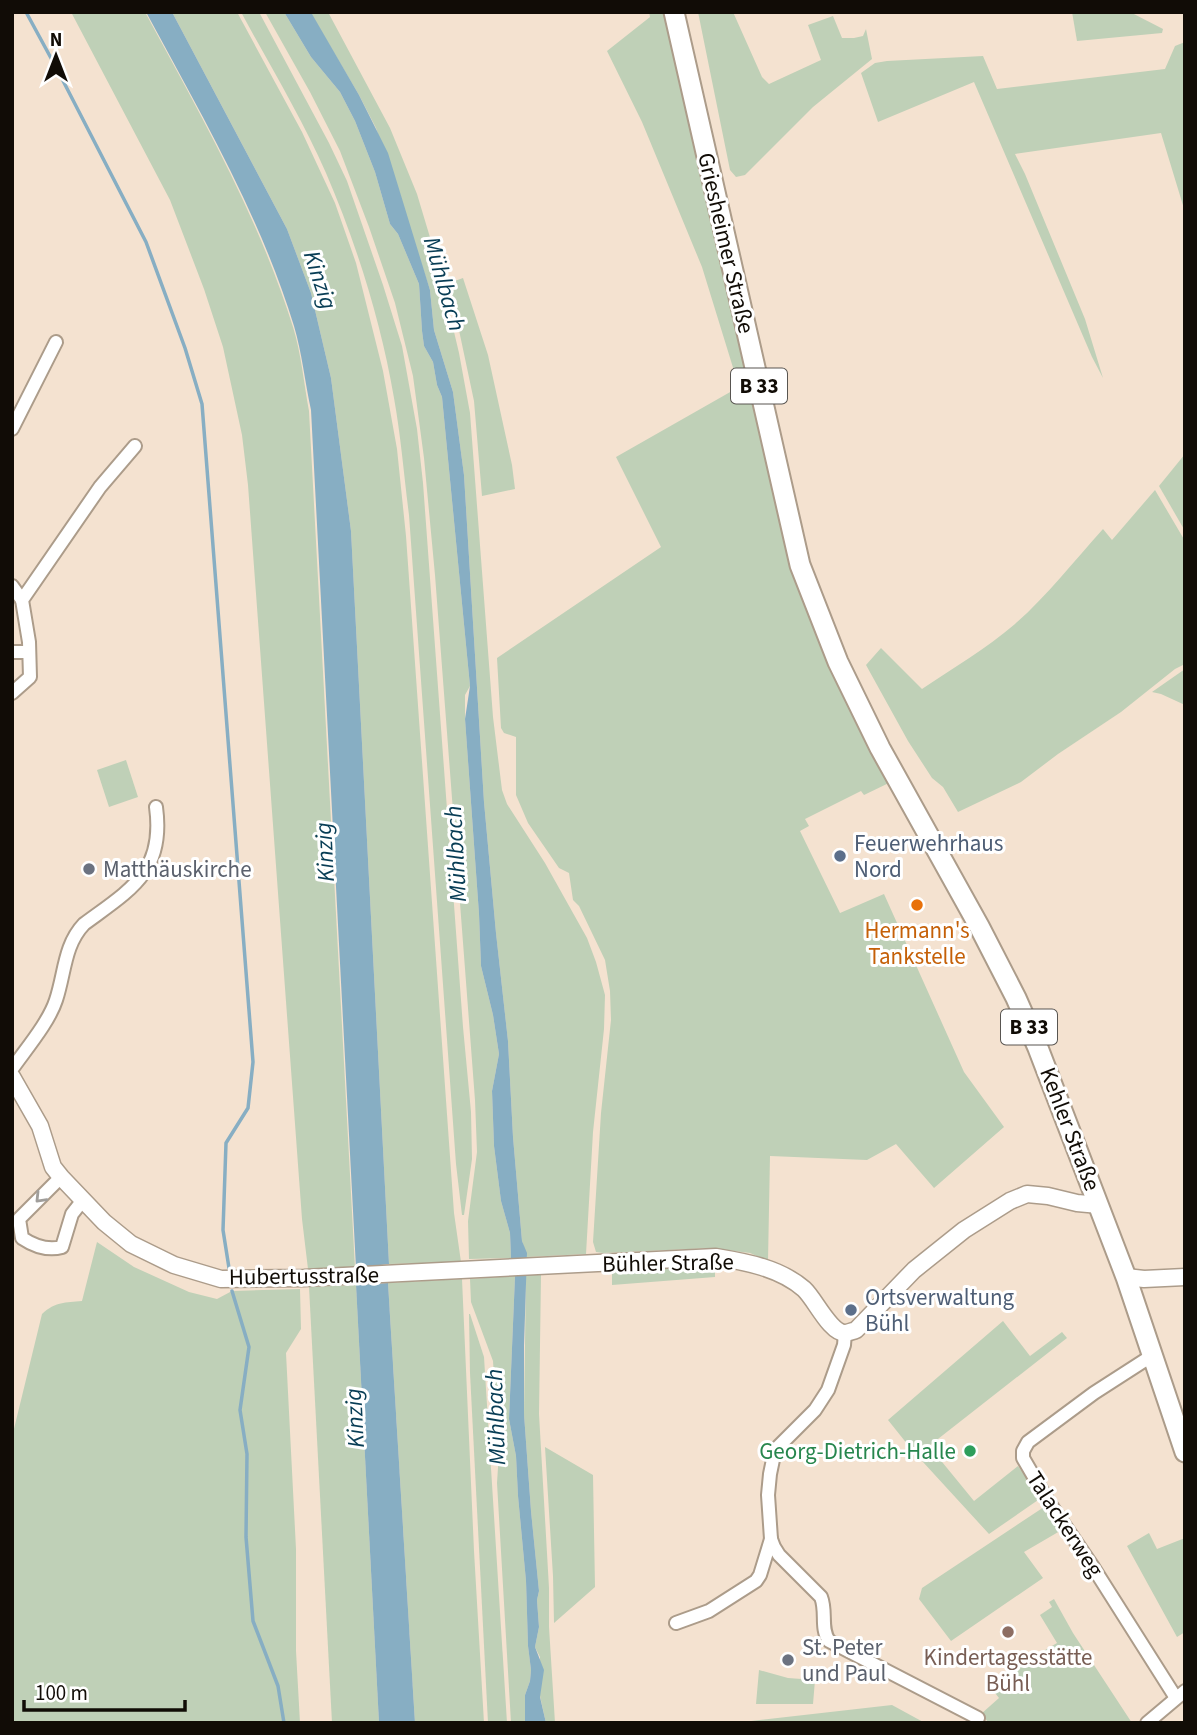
<svg xmlns="http://www.w3.org/2000/svg" width="1197" height="1735" viewBox="0 0 1197 1735" font-family="'Source Sans 3',sans-serif">
<style>
.green{fill:#bfd0b7}
.water{fill:#87aec3}
.lines{fill:none;stroke-linecap:round;stroke-linejoin:round}
.stream{stroke:#87aec3;stroke-width:3.5}
.minor-casing{stroke:#ac9c8a;stroke-width:16}
.tertiary-casing{stroke:#ac9c8a;stroke-width:19}
.primary-casing{stroke:#ac9c8a;stroke-width:23}
.minor{stroke:#fff;stroke-width:12}
.tertiary{stroke:#fff;stroke-width:16}
.primary{stroke:#fff;stroke-width:19}
.oneway{stroke:#a09e9b}
.service-dot{fill:#5c6f8a;stroke:#fff;stroke-width:2.5}
.worship-dot{fill:#6b7280;stroke:#fff;stroke-width:2.5}
.food-dot{fill:#e8710a;stroke:#fff;stroke-width:2.5}
.leisure-dot{fill:#2e9e5b;stroke:#fff;stroke-width:2.5}
.education-dot{fill:#8d6e63;stroke:#fff;stroke-width:2.5}
.labels{text-anchor:middle;dominant-baseline:central;stroke-width:6;stroke-linejoin:round;paint-order:stroke}
.shield{fill:#fff;stroke:#585551;stroke-width:2}
.shield-label{font-size:21px;font-weight:bold;fill:#110c06}
.street-label{font-size:23px;fill:#110c06;stroke:#fff}
.service-label{font-size:23px;fill:#4e5e75;stroke:#fff;text-anchor:start}
.worship-label{font-size:23px;fill:#5b616d;stroke:#fff;text-anchor:start}
.food-label{font-size:23px;fill:#c56008;stroke:#fff}
.leisure-label{font-size:23px;fill:#27864d;stroke:#fff;text-anchor:end}
.education-label{font-size:23px;fill:#785e54;stroke:#fff}
.water-label{font-size:24px;font-style:italic;fill:#083d55;stroke:#fff}
</style>
<rect width="100%" height="100%" fill="#f4e2d0"/>
<g class="green">
<path d="M71 12H145C200 114 258 215 293 327 301 352 304 384 309 411L355 1268 308 1269 302 1219 248 485 242 435 223 347 204 289 170 200Z"/>
<polygon points="172,12 237,12 302,132 335,203 356,263 383,371 397,449 406,536 454,1213 461,1262 389,1264 351,531 331,378 311,293 287,229"/>
<path d="M241 12H259L329 143 347 181 383 285 402 346 417 429 423 483 463 1027 471 1112 472 1159 464 1215H462L456 1164 409 515C404 476 401 437 394 398 381 322 357 245 326 173 302 118 270 66 241 12Z"/>
<polygon points="265,12 284,12 311,57 340,92 355,121 375,172 390,224 398,234 419,284 422,331 424,346 433,362 437,385 442,397 470,686 465,695 465,719 479,914 481,966 493,1015 499,1054 492,1091 494,1146 501,1201 510,1233 511,1258 469,1259 468,1221 477,1152 475,1100 435,575 424,458 413,376 395,303 369,227 340,151 310,92"/>
<polygon points="310,12 328,12 390,128 417,194 438,264 459,353 470,413 493,717 502,790 507,804 545,863 587,938 596,962 605,995 604,1029 593,1132 586,1254 527,1257 522,1241 513,1137 508,1041 496,933 484,802 464,475 453,392 434,330 430,290 376,128 359,95"/>
<polygon points="649,12 670,12 775,487 893,781 864,795 861,791 805,819 809,826 800,831 840,913 884,894 964,1072 1004,1127 934,1188 896,1144 867,1160 770,1156 768,1261 750,1253 711,1248 603,1253 596,1252 593,1242 601,1113 611,1020 610,991 605,960 579,906 573,900 569,873 559,868 528,823 516,795 516,737 504,733 501,728 497,658 661,547 616,457 739,387 702,267 642,122 607,51 650,17"/>
<polygon points="698,12 733,12 762,77 769,84 821,60 808,25 833,16 842,38 854,38 863,36 866,29 872,59 813,107 745,175 736,177 730,170"/>
<polygon points="1072,12 1130,12 1163,29 1162,33 1077,41"/>
<polygon points="1185,42 1185,212 1161,133 1015,154 1025,174 1085,319 1103,378 1092,357 974,82 878,122 861,73 875,63 887,61 983,56 997,89 1165,69 1175,46"/>
<polygon points="463,278 488,355 512,465 515,489 482,496 474,401 449,283"/>
<polygon points="1185,454 1185,531 1159,486"/>
<path d="M1155 490 1185 541V664L1175 669 1121 712 1058 754 1021 782 958 812 943 787 932 778 908 741 866 665 881 648 922 689C953 668 986 649 1015 624 1047 596 1074 561 1103 529L1112 540Z"/>
<polygon points="1185,669 1185,705 1161,694 1152,692"/>
<polygon points="126,760 138,797 109,807 97,770"/>
<path d="M97 1242 134 1267 189 1292 217 1299 232 1291 300 1289 301 1329 286 1353 296 1549V1651L300 1723H12V1437L42 1314C56 1301 65 1303 82 1301Z"/>
<polygon points="715,1265 715,1277 612,1285 612,1271"/>
<polygon points="526,1275 541,1275 539,1414 549,1588 549,1627 555,1723 546,1723 540,1696 540,1657 535,1647 539,1627 537,1600 539,1591 531,1511 524,1414"/>
<polygon points="515,1276 509,1419 516,1456 518,1496 526,1581 528,1646 531,1670 530,1681 525,1695 525,1723 511,1723 497,1483 499,1452 493,1361 471,1302 470,1279"/>
<polygon points="462,1279 474,1551 484,1723 415,1723 388,1283"/>
<polygon points="356,1285 379,1723 332,1723 309,1287"/>
<polygon points="469,1314 470,1314 484,1357 507,1723 488,1723 470,1373"/>
<polygon points="1003,1321 1030,1356 1062,1332 1067,1338 929,1446 974,1501 1018,1466 1041,1498 989,1534 912,1450 888,1420"/>
<polygon points="545,1447 593,1475 595,1587 554,1623 553,1576"/>
<polygon points="1044,1507 1060,1531 1024,1552 1043,1578 951,1641 919,1599 922,1588"/>
<polygon points="1149,1533 1157,1549 1185,1538 1185,1632 1177,1637 1127,1546"/>
<polygon points="1054,1599 1073,1633 1132,1723 989,1723 981,1714 999,1698 988,1684 1057,1643 1040,1615 1052,1607 1049,1602"/>
<polygon points="759,1670 788,1678 815,1680 813,1704 756,1704"/>
<polygon points="892,1705 925,1723 751,1723 751,1721"/>
</g>
<g class="water">
<path d="M146 12H172L287 229 311 293 331 378 351 531 389 1264 356 1268 311 410C305 383 302 353 294 326 260 215 201 114 146 12Z"/>
<polygon points="284,12 310,12 312,14 359,95 388,153 430,290 434,330 453,392 464,475 484,802 496,933 508,1041 513,1137 522,1241 527,1253 524,1346 524,1414 531,1511 539,1591 537,1600 539,1627 535,1647 544,1670 540,1697 546,1723 525,1723 525,1695 530,1681 531,1670 528,1646 526,1581 518,1496 516,1456 509,1419 515,1276 511,1258 510,1233 501,1201 494,1146 492,1091 499,1054 493,1015 481,966 479,914 465,719 470,686 442,397 437,385 433,362 424,346 422,331 419,284 398,234 390,224 375,172 355,121 340,92 311,57"/>
<polygon points="388,1283 415,1723 379,1723 356,1285"/>
</g>
<g class="lines">
<g class="stream">
<polyline points="26,12 58,71 146,242 185,348 202,404 253,1062 248,1108 226,1143 223,1230 229,1268"/>
<polyline points="232,1291 249,1347 240,1410 247,1454 246,1537 253,1621 278,1686 284,1723"/>
</g>
<defs>
<g id="minor">
<polyline points="12,429 56,342"/>
<polyline points="12,586 22,600"/>
<polyline points="12,652 29,652"/>
<polyline points="12,693 30,677 29,642 22,600 100,487 135,446"/>
<path d="M12 1069C26 1049 49 1022 56 1000 65 973 64 945 84 924 130 890 165 872 156 807"/>
<path d="M61 1177 19 1219 22 1238C34 1246 47 1251 62 1247L72 1214 83 1200"/>
<path d="M845 1333 844 1345 828 1390 815 1410 775 1450 770 1474 768 1495 771 1539 774 1547 779 1555 821 1597C827 1612 820 1628 829 1641L978 1718"/>
<polyline points="1153,1355 1094,1393 1028,1442 1023,1451 1023,1458 1048,1501 1093,1567 1176,1698"/>
<polyline points="676,1623 709,1611 756,1581 760,1575 771,1539"/>
<polyline points="1147,1723 1185,1691"/>
</g>
<g id="tertiary">
<path d="M12 1077 40 1126 53 1167 61 1177 104 1222 131 1244 174 1265 221 1279 304 1278 716 1257C746 1262 780 1268 804 1289 815 1299 830 1333 845 1333 849 1333 852 1331 856 1330L914 1270 964 1230 1010 1201 1027 1194 1048 1196 1077 1203 1099 1205"/>
<polyline points="1126,1277 1144,1279 1185,1277"/>
</g>
<polyline id="primary" points="674,12 800,565 838,662 880,748 979,926 1016,998 1038,1048 1126,1277 1185,1452"/>
</defs>
<use href="#minor" class="minor-casing"/>
<use href="#tertiary" class="tertiary-casing"/>
<use href="#primary" class="primary-casing"/>
<use href="#minor" class="minor"/>
<use href="#tertiary" class="tertiary"/>
<use href="#primary" class="primary"/>
</g>
<defs><path id="oneway-chevron" d="M-2-3.5L2.5 0L-2 3.5" fill="none" stroke-width="1.6" stroke-linecap="round" stroke-linejoin="round" transform="scale(1.75)"/></defs>
<use class="oneway" href="#oneway-chevron" transform="translate(40 1198) rotate(134)"/>
<g class="service-dot">
<circle cx="840" cy="856" r="7"/>
<circle cx="851" cy="1310" r="7"/>
</g>
<g class="worship-dot">
<circle cx="89" cy="869" r="7"/>
<circle cx="788" cy="1660" r="7"/>
</g>
<circle class="food-dot" cx="917" cy="905" r="7"/>
<circle class="leisure-dot" cx="970" cy="1451" r="7"/>
<circle class="education-dot" cx="1008" cy="1632" r="7"/>
<g class="labels">
<g class="shield">
<rect x="731" y="368.5" width="56" height="35" rx="5"/>
<rect x="1001" y="1009.5" width="56" height="35" rx="5"/>
</g>
<g class="shield-label">
<text x="759" y="386">B 33</text>
<text x="1029" y="1027">B 33</text>
</g>
<g class="street-label">
<text transform="translate(726 243) rotate(77)">Griesheimer Straße</text>
<text transform="translate(1070 1129) rotate(69)">Kehler Straße</text>
<text transform="translate(668 1263) rotate(-1)">Bühler Straße</text>
<text transform="translate(304 1276) rotate(-1)">Hubertusstraße</text>
<text transform="translate(1065 1524) rotate(57)">Talackerweg</text>
</g>
<g class="service-label">
<text x="854" y="843">Feuerwehrhaus<tspan x="854" dy="26">Nord</tspan></text>
<text x="865" y="1297">Ortsverwaltung<tspan x="865" dy="26">Bühl</tspan></text>
</g>
<g class="worship-label">
<text x="103" y="869">Matthäuskirche</text>
<text x="802" y="1647">St. Peter<tspan x="802" dy="26">und Paul</tspan></text>
</g>
<g class="food-label">
<text x="917" y="930">Hermann's<tspan x="917" dy="26">Tankstelle</tspan></text>
</g>
<g class="leisure-label">
<text x="956" y="1451">Georg-Dietrich-Halle</text>
</g>
<g class="education-label">
<text x="1008" y="1657">Kindertagesstätte<tspan x="1008" dy="26">Bühl</tspan></text>
</g>
<g class="water-label">
<text transform="translate(320 280) rotate(72)">Kinzig</text>
<text transform="translate(444 284) rotate(74)">Mühlbach</text>
<text transform="translate(325 852) rotate(-93)">Kinzig</text>
<text transform="translate(456 854) rotate(-93)">Mühlbach</text>
<text transform="translate(496 1417) rotate(-92)">Mühlbach</text>
<text transform="translate(355 1418) rotate(-93)">Kinzig</text>
</g>
</g>
<rect width="1197" height="1735" fill="none" stroke="#110c06" stroke-width="28"/>
<g transform="translate(56 56)" stroke="#ffffff" stroke-width="5" paint-order="stroke">
<path d="M0-5L12 26L0 18L-12 26Z" fill="#110c06"/>
<text y="-10" font-size="19" font-weight="bold" text-anchor="middle" fill="#110c06">N</text>
</g>
<path d="M24 1700v10h161v-10" fill="none" stroke="#110c06" stroke-width="3.5"/>
<text x="35" y="1700" font-size="21" fill="#110c06" stroke="#ffffff" stroke-width="5" paint-order="stroke">100 m</text>
</svg>
